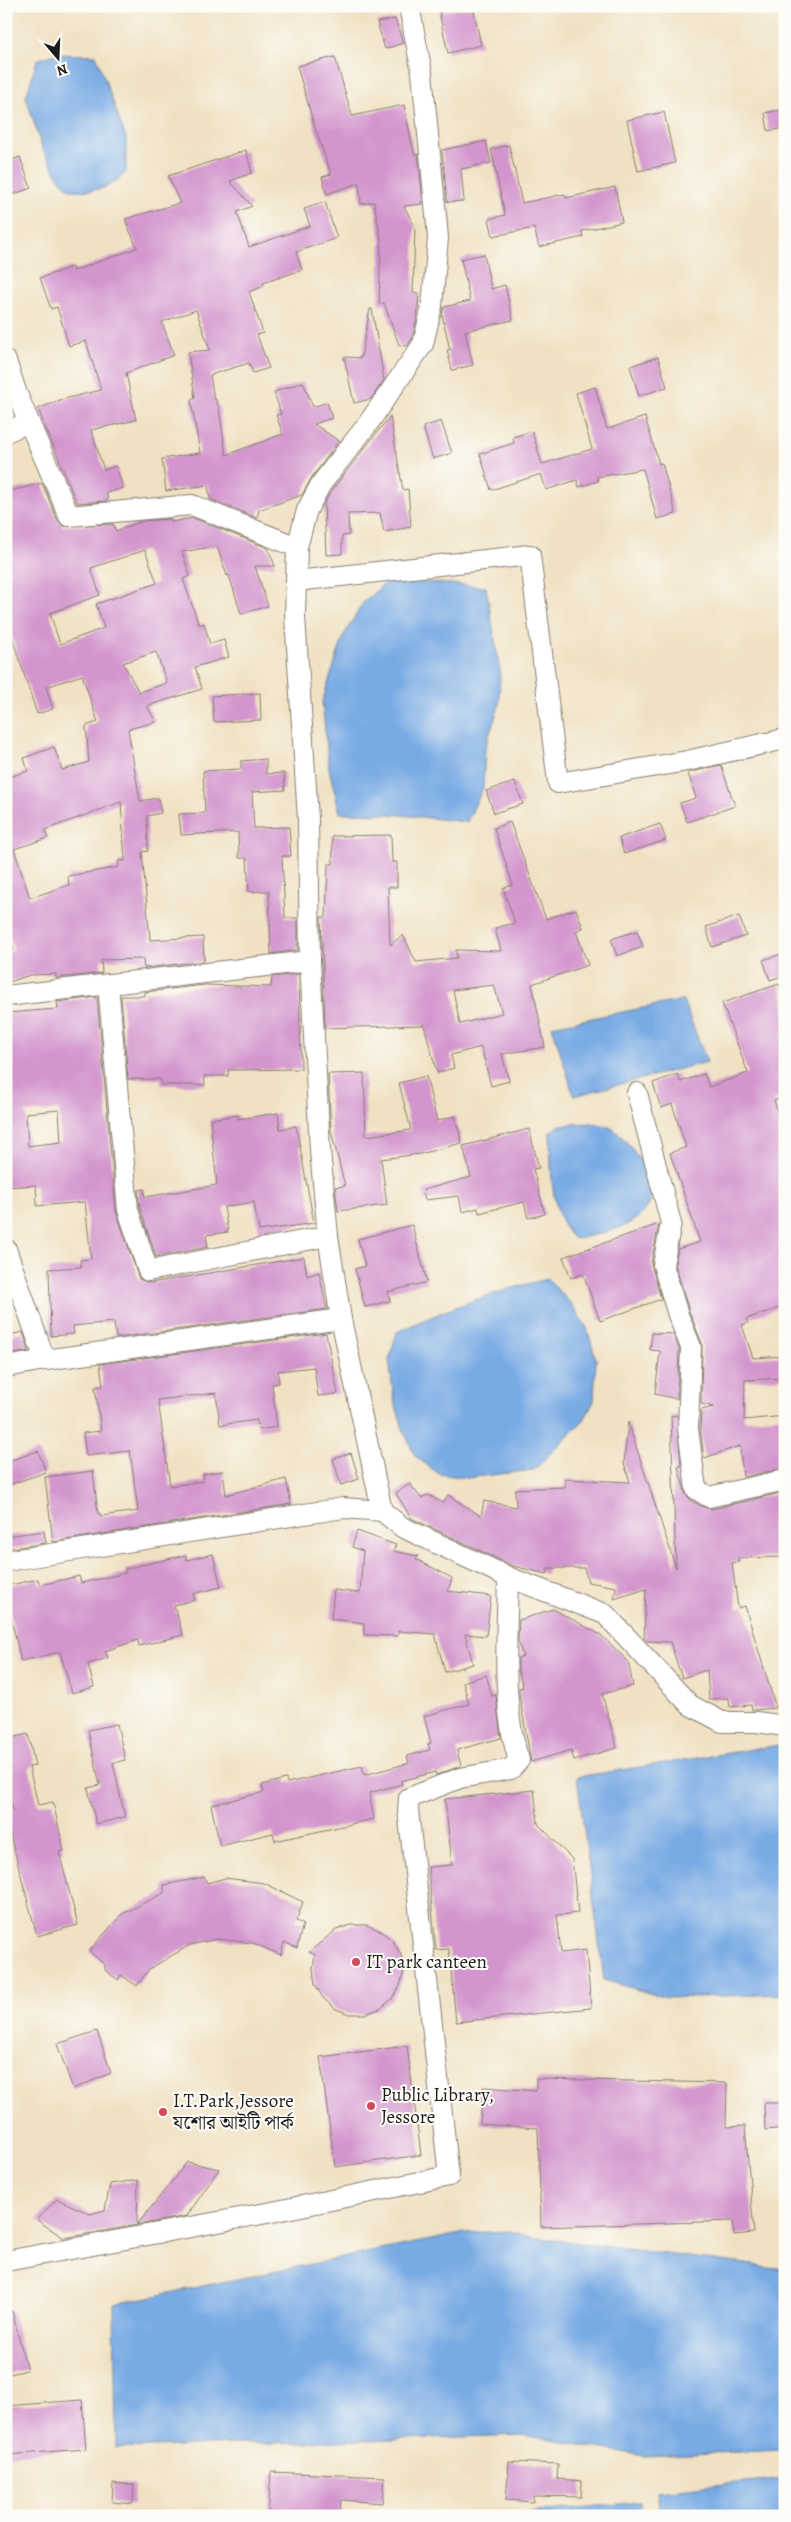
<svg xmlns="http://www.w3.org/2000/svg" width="791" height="2522" viewBox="0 0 791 2522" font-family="Alegreya,'Noto Serif Bengali',serif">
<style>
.water{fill:#78aae4;stroke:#4a6380}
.building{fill:#d395cd;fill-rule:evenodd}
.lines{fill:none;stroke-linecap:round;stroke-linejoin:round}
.minor-casing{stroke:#867e70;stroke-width:22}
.minor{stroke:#fff;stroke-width:20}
.poi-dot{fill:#d1495b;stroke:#fdfcf7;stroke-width:2}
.labels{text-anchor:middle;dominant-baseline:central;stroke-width:4;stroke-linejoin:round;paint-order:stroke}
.poi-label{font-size:19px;fill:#1c1c1c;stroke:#fdfcf7;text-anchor:start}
</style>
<rect width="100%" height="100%" fill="#fdfcf7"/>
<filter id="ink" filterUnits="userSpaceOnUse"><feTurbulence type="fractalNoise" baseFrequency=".02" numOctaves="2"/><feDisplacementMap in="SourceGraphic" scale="10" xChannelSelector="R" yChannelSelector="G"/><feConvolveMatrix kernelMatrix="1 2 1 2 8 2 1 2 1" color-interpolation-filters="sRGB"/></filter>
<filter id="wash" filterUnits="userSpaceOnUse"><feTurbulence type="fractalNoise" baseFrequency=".0096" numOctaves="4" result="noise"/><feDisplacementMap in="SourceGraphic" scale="20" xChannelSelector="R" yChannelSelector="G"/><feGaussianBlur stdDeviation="1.12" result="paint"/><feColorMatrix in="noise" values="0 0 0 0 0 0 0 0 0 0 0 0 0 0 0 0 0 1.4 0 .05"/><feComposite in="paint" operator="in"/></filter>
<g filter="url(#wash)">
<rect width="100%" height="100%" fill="#f0e1c3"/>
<g class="water">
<path d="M55 54 96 55 126 138V172C108 191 96 191 71 190L60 180 42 148 26 97 37 60Z"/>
<polygon points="390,579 486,587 500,670 499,706 485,748 483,788 467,822 391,814 340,813 329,769 322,702 344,635 364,601"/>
<polygon points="683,1000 707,1062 574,1096 552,1026"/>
<path d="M591 1123C598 1124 607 1125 613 1129 629 1140 661 1184 649 1204 636 1229 599 1234 574 1239 549 1214 551 1166 550 1132L560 1125Z"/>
<path d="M548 1279 572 1305 587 1328 596 1359 594 1401 584 1420 534 1470 467 1478 439 1474 415 1456 404 1432 394 1399 389 1360 397 1332C446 1309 495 1291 548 1279Z"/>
<polygon points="785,1744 785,1994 666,1998 604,1980 577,1777"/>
<polygon points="510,2231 531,2237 785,2269 785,2450 645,2456 522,2435 116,2448 114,2304 465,2233"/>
<polygon points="785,2478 785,2516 660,2516 657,2491"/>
<polygon points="640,2502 642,2516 494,2516"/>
</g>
<g id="blocks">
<g class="building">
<polygon points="473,7 481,45 448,53 439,12"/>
<polygon points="395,19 403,43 385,49 377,22"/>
<polygon points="335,57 352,116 404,105 414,154 418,154 423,204 404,206 415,227 413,293 419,294 417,318 412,339 407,346 399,345 384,303 379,304 381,240 374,202 361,204 359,183 327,194 322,177 331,174 315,128 297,66"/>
<polygon points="785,109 785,128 768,131 765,113"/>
<polygon points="664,112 675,163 638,171 627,120"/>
<polygon points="486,141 491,163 461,169 464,201 447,202 442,150"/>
<polygon points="509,145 522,203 565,194 566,198 615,187 622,222 582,231 583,237 539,247 534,228 493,236 489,219 505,215 491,149"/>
<polygon points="246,150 252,173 230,181 252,206 237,212 249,247 310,226 304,209 325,202 337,238 296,252 302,270 263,283 264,286 249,292 263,333 257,335 269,368 253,373 249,363 210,375 213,394 219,408 226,455 283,434 276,415 281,414 274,392 303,382 313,407 327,402 332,418 314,424 339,441 312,477 302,495 259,510 257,518 210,499 208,485 166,491 162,459 200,453 191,400 195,398 188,352 210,350 196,310 162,322 174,355 126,373 136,420 91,430 104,470 116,466 123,488 106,493 108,499 106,501 77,503 38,409 60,400 101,390 86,341 69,346 57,307 51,309 40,278 72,267 73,271 137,248 125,219 180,203 168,176"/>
<polygon points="20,157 31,188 6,197 6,162"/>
<polygon points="484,254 491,289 505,285 513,320 465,331 473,365 452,370 447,350 450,350 442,314 444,307 470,301 461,259"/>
<polygon points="370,309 372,309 384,380 371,399 354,403 344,357 361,358"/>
<polygon points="658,357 667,387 639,396 630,366"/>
<polygon points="595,387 607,429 645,417 659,464 662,463 676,514 657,519 643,469 597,477 598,481 579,487 577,480 546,490 541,474 491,490 480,454 514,443 513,437 532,431 542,464 592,449 576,393"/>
<polygon points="390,416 403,490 408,489 411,527 384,532 380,513 348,514 349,535 342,536 342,554 326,555 324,504 331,491"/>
<polygon points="441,421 452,453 433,459 423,427"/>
<path d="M42 483 58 521 63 526 113 524 116 531 143 521 170 519 171 522 193 518 268 548 275 566H255L268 606 241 614 229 575 227 576 217 546 182 552 190 576 183 579 199 625 204 623 210 644 224 640 229 657 195 667 202 689 147 706 156 722 128 729 140 801 158 798 161 813 147 816 148 851 142 852 150 940 203 937 204 961 144 968 143 959 101 960 102 973 56 978V974L30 975 6 983V953L14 950 6 926V778L28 771 24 758 54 747 62 770 89 762 86 726 98 722 82 675 46 687 53 709 37 714 10 631 6 633V492ZM145 550 157 583 96 604 104 628 60 644 50 613 100 595 91 568ZM156 652 167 683 139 692 123 663ZM121 802 125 861H118L119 867 68 876 69 885 30 898 14 849 48 838 45 830Z"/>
<polygon points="260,693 261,720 214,722 212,696"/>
<polygon points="266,759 266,774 284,773 285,790 252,792 254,828 289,827 291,856 282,856 285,918 298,918 298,950 271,954 269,891 249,892 247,858 239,858 238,832 181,835 179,814 205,813 203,771 241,769 241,761"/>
<polygon points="721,765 735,806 687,822 680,803 696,798 688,773"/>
<polygon points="515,782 523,804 494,813 486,791"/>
<path d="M510 822 546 919 576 909 583 928 576 931 588 965 532 984 545 1047 502 1054 509 1081 491 1086 481 1047 451 1055 454 1068 437 1073 424 1025 325 1028 321 917H326L328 864H333L332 836 391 835 392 862H397V887H388L390 945 403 935 416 962 457 958 456 950 501 951 495 928 515 923 503 888 513 885 494 828ZM494 985 502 1013 460 1024 453 990Z"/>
<polygon points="660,824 666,840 624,854 619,838"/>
<polygon points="739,916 746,936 712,947 706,927"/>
<polygon points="637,931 643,947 617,956 611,939"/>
<polygon points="785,953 785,975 770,980 763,960"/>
<polygon points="299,974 301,1069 228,1070 228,1076 204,1076 205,1085 161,1085 161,1079 128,1079 121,996 145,996 145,992 205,985 271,987 272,977"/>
<polygon points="779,984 785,1001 785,1098 774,1100 785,1139 785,1142 780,1143 785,1157 785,1306 746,1319 748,1323 742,1325 753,1358 785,1356 785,1378 745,1380 744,1420 785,1416 785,1468 743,1477 740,1446 704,1458 700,1428 701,1410 714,1407 701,1404 702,1343 689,1311 675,1264 678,1249 700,1242 670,1153 686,1147 672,1104 661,1108 653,1083 678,1074 680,1082 704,1074 709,1087 748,1073 722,1003"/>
<path d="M97 997 116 1211 139 1279 150 1283 304 1257 307 1276 319 1272 327 1309 116 1338 114 1322 73 1326 74 1334 51 1336 49 1269 81 1267 80 1260 91 1259 85 1202 37 1206 36 1185 6 1187V1013L58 1009 57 1002ZM59 1110 61 1142 28 1146 26 1113Z"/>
<polygon points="364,1073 366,1136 411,1130 399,1083 426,1076 437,1121 455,1116 462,1143 420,1154 381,1159 387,1205 338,1211 335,1187 345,1186 331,1131 328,1074"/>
<polygon points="278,1113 280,1129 296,1126 314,1223 259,1231 254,1202 224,1207 228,1232 206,1235 208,1247 156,1257 140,1208 138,1190 144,1189 145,1197 217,1185 210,1119 238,1115 238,1119"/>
<polygon points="529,1129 539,1168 533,1169 545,1214 528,1218 524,1202 479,1213 478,1208 462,1212 459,1196 425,1200 423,1190 471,1177 463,1146"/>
<polygon points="659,1224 651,1263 661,1299 600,1321 583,1274 571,1278 563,1257"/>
<polygon points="412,1225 427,1282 388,1292 390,1301 365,1307 355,1269 365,1266 358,1239"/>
<polygon points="23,1332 29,1351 8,1355 6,1336"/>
<polygon points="326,1333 338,1394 318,1396 314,1367 278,1371 279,1383 272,1384 277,1427 258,1430 257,1420 220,1425 216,1393 158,1400 170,1486 204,1481 203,1474 223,1471 226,1495 286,1479 291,1504 53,1542 45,1477 93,1471 98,1514 100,1513 101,1516 138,1511 130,1451 86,1456 83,1433 101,1431 95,1387 103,1386 100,1364"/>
<polygon points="652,1333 673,1334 679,1349 677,1399 655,1394 660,1351 650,1350"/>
<polygon points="677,1415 681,1466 678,1467 686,1495 692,1501 703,1507 712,1509 785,1492 785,1557 738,1558 739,1562 732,1563 738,1608 745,1606 776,1708 752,1710 751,1705 730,1707 729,1698 709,1699 707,1670 682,1678 670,1642 647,1641 644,1638 646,1589 614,1599 616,1587 588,1582 584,1568 548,1568 547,1574 513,1566 411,1518 396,1493 410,1484 421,1498 428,1495 443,1503 448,1495 481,1516 484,1501 516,1507 515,1489 565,1487 565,1479 630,1482 624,1463 628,1422 676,1568 671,1416"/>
<polygon points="38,1451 46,1472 6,1486 6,1462"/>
<polygon points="351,1453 359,1479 341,1485 333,1459"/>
<polygon points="44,1531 46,1543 6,1549 6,1536"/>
<polygon points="357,1531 396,1545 393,1551 418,1556 416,1559 452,1578 448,1591 491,1596 486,1636 465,1634 473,1664 445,1672 435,1634 398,1631 398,1636 364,1635 364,1623 331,1619 334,1590 360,1593 363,1551 352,1547"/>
<polygon points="213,1554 221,1587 193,1594 195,1600 174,1605 183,1635 139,1646 138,1640 105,1651 108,1658 88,1664 94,1687 72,1693 60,1652 21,1661 9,1609 6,1609 6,1586 38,1579 40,1585 79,1576 81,1583 126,1573 125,1569 167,1559 186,1555 187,1560"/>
<polygon points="553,1609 601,1635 628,1661 633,1686 602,1694 617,1748 574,1760 571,1750 531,1762 519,1693 519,1688 523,1687 518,1670 518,1658 523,1656 518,1641 519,1620"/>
<polygon points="486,1675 492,1696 496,1695 501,1738 457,1750 461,1766 436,1775 435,1772 401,1781 402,1784 369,1793 374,1819 275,1841 273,1833 220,1846 211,1805 264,1792 262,1785 286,1779 287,1783 362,1766 364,1775 409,1763 407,1756 430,1750 428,1744 431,1743 424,1716 469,1704 463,1682"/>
<polygon points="117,1724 125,1760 113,1763 125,1817 96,1824 88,1788 100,1785 88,1730"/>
<polygon points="28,1734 35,1766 29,1767 38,1805 53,1802 64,1851 59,1852 78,1925 37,1936 6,1819 6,1813 13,1811 6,1782 6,1739"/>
<polygon points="534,1790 538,1824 572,1859 578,1913 557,1915 561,1953 586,1950 591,2008 456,2022 449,1949 436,1950 428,1867 452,1865 445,1799"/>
<polygon points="204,1877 207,1883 225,1878 264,1883 303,1902 296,1921 303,1924 297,1948 284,1942 281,1955 253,1943 217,1939 190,1945 149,1969 137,1986 121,1975 118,1980 105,1970 105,1965 89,1951 122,1914 164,1893 164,1885"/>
<polygon points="351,1925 367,1925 381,1931 393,1941 401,1955 404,1970 400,1986 392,1999 380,2009 365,2014 349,2014 334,2008 323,1998 315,1984 313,1969 315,1955 309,1952 336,1930"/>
<polygon points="97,2031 111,2073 73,2089 57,2044"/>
<polygon points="407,2046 421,2155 335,2167 320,2057"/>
<polygon points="536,2079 727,2083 726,2127 745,2126 754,2233 734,2235 733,2221 541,2227 538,2128 480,2124 483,2087 536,2091"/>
<polygon points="764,2103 782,2103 782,2105 785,2105 785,2128 765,2130"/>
<polygon points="187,2162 219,2169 187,2216 137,2225"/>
<polygon points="138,2180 137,2225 64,2238 37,2220 57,2199 90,2214 105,2210 110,2184"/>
<polygon points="12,2311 27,2370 6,2375 6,2312"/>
<polygon points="82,2400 86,2449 6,2455 6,2406"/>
<polygon points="509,2462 558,2464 557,2479 582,2481 581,2497 533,2496 533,2502 506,2500"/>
<polygon points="271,2472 385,2477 383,2503 341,2500 340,2514 268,2516"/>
<polygon points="113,2483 134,2485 133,2504 112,2502"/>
</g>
</g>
</g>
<g filter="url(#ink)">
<use href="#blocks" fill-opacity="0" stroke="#867e70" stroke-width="1"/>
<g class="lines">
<defs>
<g id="minor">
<polyline points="6,361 17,394 69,516 192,505 297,547"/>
<polyline points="6,432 29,422"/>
<polyline points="296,581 530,555 558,783 687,761 785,739"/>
<polyline points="108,984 128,1210 148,1271 328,1236"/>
<polyline points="6,996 310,961"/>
<polyline points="637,1093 671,1223 663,1265 678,1315 691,1347 688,1429 696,1489 709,1497 785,1480"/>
<polyline points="6,1249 45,1360 6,1367"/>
<polyline points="45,1360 341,1319"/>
<polyline points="382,1511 341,1319 328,1236 320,1150 310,961 308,819 295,616 297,547 307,510 321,484 367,425 423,344 432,306 438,238 436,215 422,73 409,6"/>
<polyline points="6,1561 343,1508 382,1511 402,1527 508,1577 605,1614 690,1705 722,1722 756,1722 785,1726"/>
<path d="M6 2261 267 2213 449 2176 408 1810 409 1798 460 1778 511 1769 519 1760C501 1707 507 1633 508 1577"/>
</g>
</defs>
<use href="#minor" class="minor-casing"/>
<use href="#minor" class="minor"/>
</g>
</g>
<g class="poi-dot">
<circle cx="356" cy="1962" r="5"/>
<circle cx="371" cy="2106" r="5"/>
<circle cx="163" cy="2112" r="5"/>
</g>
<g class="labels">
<g class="poi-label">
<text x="366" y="1962">IT park canteen</text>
<text x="381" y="2095">Public Library,<tspan x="381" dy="22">Jessore</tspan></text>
<text x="173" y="2101">I.T.Park,Jessore<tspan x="173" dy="22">যশোর আইটি পার্ক</tspan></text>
</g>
</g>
<rect width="791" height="2522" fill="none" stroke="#fdfcf7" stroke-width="25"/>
<g transform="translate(58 58) rotate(161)" stroke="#fdfcf7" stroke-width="4" paint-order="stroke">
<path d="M0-4L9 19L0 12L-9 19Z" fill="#1c1c1c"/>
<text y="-8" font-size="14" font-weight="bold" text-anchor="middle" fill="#1c1c1c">N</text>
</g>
</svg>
